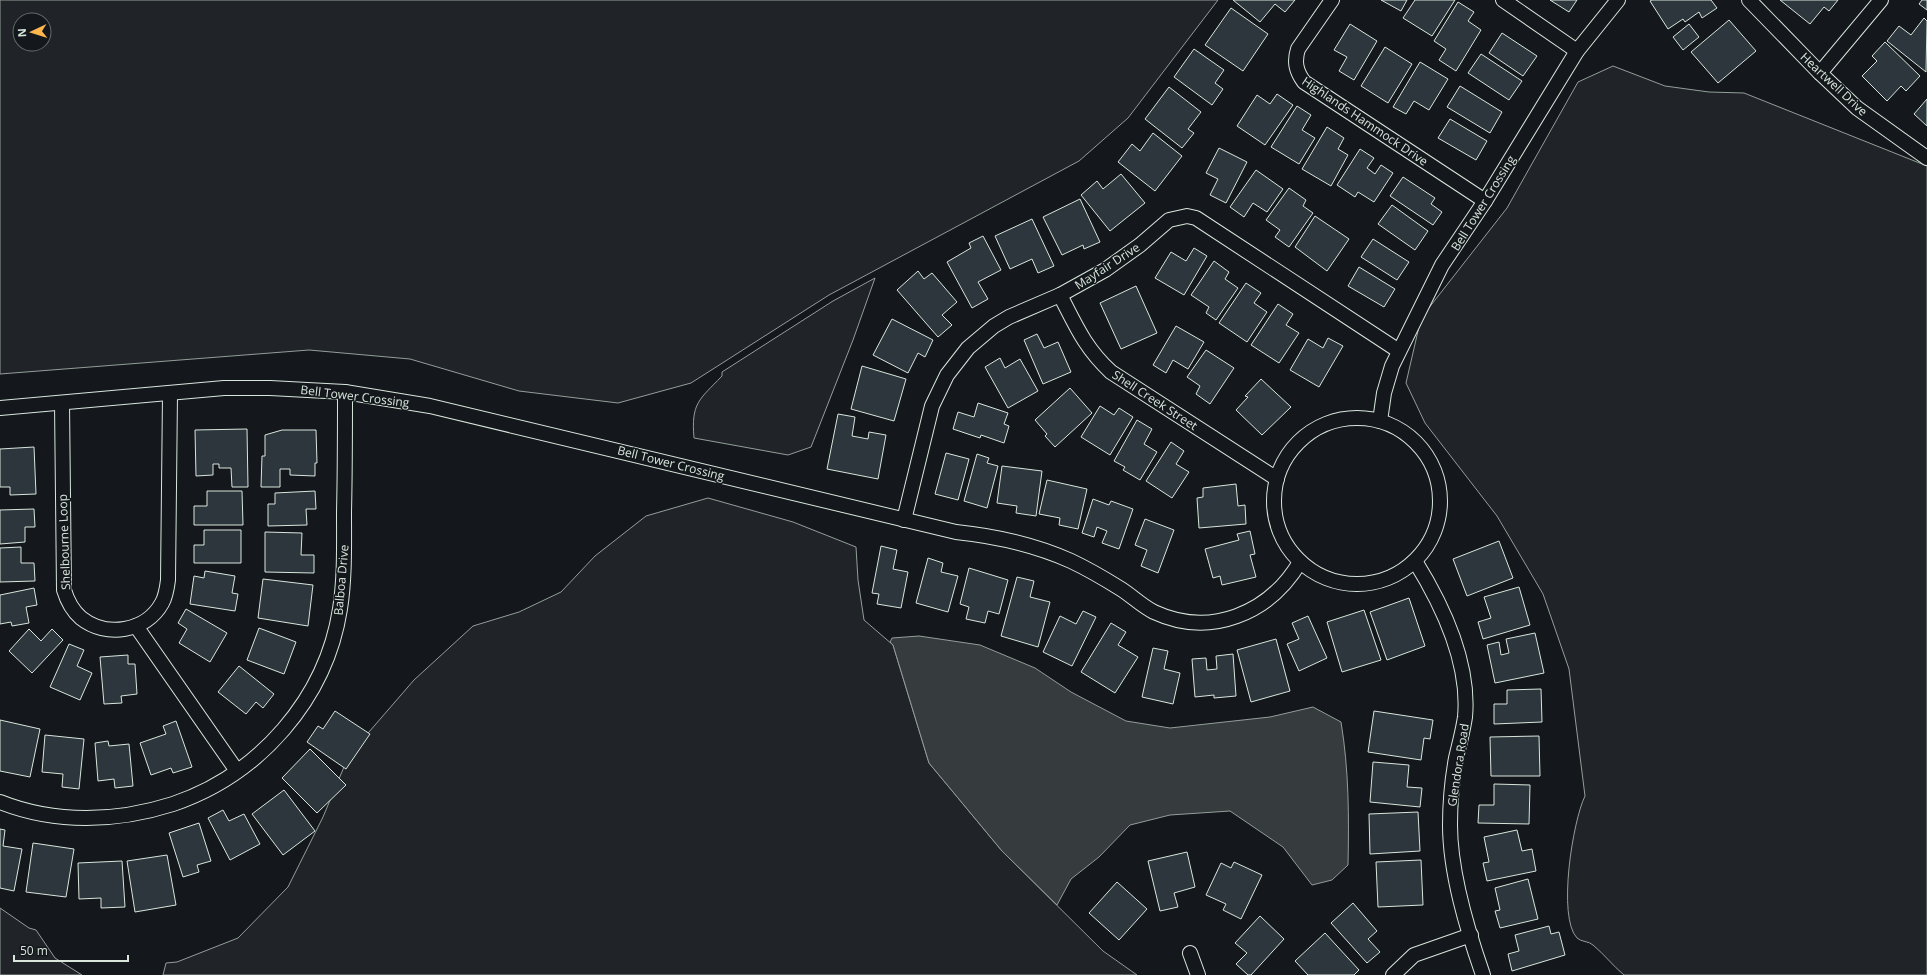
<svg xmlns="http://www.w3.org/2000/svg" width="1927" height="975" viewBox="0 0 1927 975" font-family="'Open Sans',sans-serif">
<style>
.green{fill:#202428;stroke:#939e99;fill-rule:evenodd}
.water{fill:#363b3e;stroke:#939e99}
.building{fill:#2c363c;stroke:#d8e6dc}
.lines{fill:none;stroke-linecap:round;stroke-linejoin:round}
.street-casing{stroke:#d8e6dc;stroke-width:16}
.street{stroke:#14181c;stroke-width:14}
.labels{text-anchor:middle;dominant-baseline:central;stroke-width:3;stroke-linejoin:round;paint-order:stroke}
.street-label{font-size:12px;fill:#d8e6dc;stroke:#14181c}
</style>
<rect width="100%" height="100%" fill="#14181c"/>
<g class="green">
<path d="M0 0H1218L1128 118 1079 161 829 295 691 383 618 403 519 391 410 359 309 350 0 374ZM20 20H44V44H20Z"/>
<path d="M1613 66 1665 86 1709 92 1744 93 1927 166V975H1624C1613 966 1604 954 1593 945 1589 941 1581 942 1577 938 1557 917 1573 820 1585 796L1569 669 1543 594 1497 516 1425 423 1406 383 1421 318 1507 208 1578 82Z"/>
<path d="M875 278 853 340 811 447 788 455 694 438C691 403 699 400 722 376V372L833 301Z"/>
<polygon points="708,498 793,522 856,547 858,580 864,620 893,645 929,763 1002,851 1103,951 1137,975 163,975 166,963 177,962 238,938 288,887 323,817 349,755 414,680 473,626 519,612 561,592 595,556 646,516"/>
<polygon points="0,908 29,928 36,930 55,958 82,975 0,975"/>
</g>
<path class="water" d="M919 636 980 645 1035 668 1071 692 1126 721 1170 728 1270 717 1313 707 1341 722C1349 770 1349 817 1348 865L1332 880 1312 885 1283 847 1230 811 1170 815 1130 825 1099 857 1071 879 1057 905 1002 851 929 763 893 645 890 642 892 638Z"/>
<g class="building">
<polygon points="1233,0 1295,0 1285,12 1275,4 1260,22"/>
<polygon points="1381,0 1407,0 1401,11"/>
<polygon points="1415,0 1455,0 1432,36 1403,18"/>
<polygon points="1550,0 1577,0 1569,12"/>
<polygon points="1652,0 1711,0 1717,8 1702,18 1699,12 1685,22 1683,19 1668,29 1650,1"/>
<polygon points="1780,0 1838,0 1829,11 1824,7 1810,24"/>
<polygon points="1922,0 1927,0 1927,10 1919,4"/>
<polygon points="1458,2 1474,12 1468,21 1481,30 1456,71 1439,60 1446,49 1434,41"/>
<polygon points="1231,8 1268,34 1243,71 1205,45"/>
<polygon points="1924,18 1927,21 1926,72 1887,41 1899,26 1911,35"/>
<polygon points="1729,20 1756,51 1718,83 1691,52"/>
<polygon points="1350,24 1377,41 1354,80 1339,71 1347,57 1334,50"/>
<polygon points="1689,24 1699,37 1683,50 1673,37"/>
<polygon points="1502,33 1537,56 1523,76 1489,53"/>
<polygon points="1885,42 1920,76 1906,91 1901,86 1887,101 1862,76 1877,61 1872,56"/>
<polygon points="1385,47 1412,64 1388,103 1361,86"/>
<polygon points="1194,49 1224,70 1215,83 1223,89 1212,105 1174,77"/>
<polygon points="1481,54 1522,81 1509,100 1468,73"/>
<polygon points="1420,62 1448,79 1429,110 1414,101 1406,114 1393,107"/>
<polygon points="1460,86 1502,112 1490,133 1447,107"/>
<polygon points="1169,87 1201,112 1188,129 1194,133 1182,148 1145,119"/>
<polygon points="1277,94 1293,105 1265,145 1237,126 1257,95 1270,104"/>
<polygon points="1927,99 1927,126 1914,114"/>
<polygon points="1297,106 1311,115 1302,130 1315,138 1299,164 1271,147"/>
<polygon points="1450,119 1487,141 1476,160 1438,138"/>
<polygon points="1327,127 1344,138 1338,149 1348,155 1331,186 1302,169"/>
<polygon points="1153,133 1182,156 1155,191 1118,162 1132,144 1140,151"/>
<polygon points="1219,148 1247,162 1226,203 1210,195 1218,179 1206,173"/>
<polygon points="1360,149 1374,158 1367,168 1375,174 1381,165 1393,173 1374,202 1358,192 1355,197 1337,185"/>
<polygon points="1256,170 1283,189 1267,212 1253,203 1244,217 1230,207"/>
<polygon points="1121,174 1145,203 1110,231 1081,195 1097,181 1103,189"/>
<polygon points="1403,177 1435,198 1431,204 1442,212 1433,225 1390,196"/>
<polygon points="1289,188 1306,200 1303,206 1313,213 1289,247 1275,237 1280,230 1266,220"/>
<polygon points="1080,199 1100,242 1084,249 1083,245 1062,255 1043,217"/>
<polygon points="1392,205 1428,231 1415,250 1378,224"/>
<polygon points="1315,216 1349,239 1327,271 1295,247"/>
<polygon points="1032,219 1054,266 1038,273 1032,259 1010,269 995,236"/>
<polygon points="983,236 1001,270 978,282 988,299 972,308 947,262 971,248 969,243"/>
<polygon points="1373,239 1409,262 1397,280 1361,257"/>
<polygon points="1194,248 1207,256 1184,295 1155,278 1171,252 1186,261"/>
<polygon points="1214,261 1229,272 1225,279 1238,288 1216,320 1206,313 1209,307 1191,295"/>
<polygon points="1359,267 1395,289 1384,307 1348,286"/>
<polygon points="918,271 924,279 932,273 957,302 942,315 952,325 938,337 897,290"/>
<polygon points="1246,283 1261,293 1254,303 1267,312 1247,342 1219,323"/>
<polygon points="1136,286 1157,333 1121,349 1100,303"/>
<polygon points="1278,304 1293,314 1286,325 1299,333 1279,363 1251,345"/>
<polygon points="892,319 933,340 925,357 918,353 908,373 873,355"/>
<polygon points="1176,326 1204,342 1188,369 1173,360 1166,373 1153,365"/>
<polygon points="1037,334 1044,348 1058,342 1071,372 1043,384 1024,340"/>
<polygon points="1328,338 1343,346 1319,387 1290,370 1308,339 1323,348"/>
<polygon points="1206,350 1234,368 1210,404 1196,394 1200,386 1187,377"/>
<polygon points="1000,358 1005,368 1020,359 1038,391 1008,408 985,367"/>
<polygon points="862,366 906,379 894,421 851,409"/>
<polygon points="1261,379 1291,407 1262,435 1236,410 1248,397 1245,396"/>
<polygon points="1070,388 1092,413 1055,447 1045,436 1047,434 1035,420"/>
<polygon points="978,403 1008,413 1004,424 1009,426 1004,443 981,435 980,438 953,429 958,412 974,417"/>
<polygon points="1100,406 1114,415 1119,408 1133,417 1110,455 1081,437"/>
<polygon points="838,414 855,417 852,436 868,439 869,432 886,435 878,479 827,469"/>
<polygon points="1137,420 1152,429 1144,444 1157,452 1140,480 1123,470 1125,467 1114,461"/>
<polygon points="247,429 248,487 232,487 231,468 219,468 219,464 213,464 213,475 196,476 195,430"/>
<polygon points="282,430 316,430 317,463 315,463 315,476 290,475 290,469 280,469 280,487 261,487 262,456 265,456 265,435"/>
<polygon points="1171,442 1184,451 1176,464 1189,472 1172,498 1146,481"/>
<polygon points="34,447 36,494 10,495 10,487 0,487 0,449"/>
<polygon points="946,453 969,459 958,500 935,494"/>
<polygon points="977,454 989,458 987,463 998,466 987,508 964,501"/>
<polygon points="1002,466 1042,471 1036,516 1016,513 1017,506 997,503"/>
<polygon points="1047,480 1087,489 1078,529 1059,525 1060,518 1039,514"/>
<polygon points="1236,484 1238,506 1245,505 1246,524 1199,528 1197,498 1203,497 1203,488"/>
<polygon points="207,491 242,491 243,525 194,525 194,506 207,506"/>
<polygon points="315,491 316,509 306,509 307,525 268,526 268,504 275,504 275,493"/>
<polygon points="1093,499 1109,505 1111,501 1133,509 1119,549 1102,543 1107,531 1097,527 1094,537 1082,533"/>
<polygon points="34,509 35,527 25,527 25,542 0,544 0,510"/>
<polygon points="1145,519 1174,530 1158,573 1141,566 1147,550 1135,545"/>
<polygon points="204,530 241,530 241,563 194,563 194,545 204,545"/>
<polygon points="1250,531 1255,554 1250,555 1256,577 1222,585 1220,576 1213,578 1205,549 1239,540 1237,534"/>
<polygon points="265,532 302,533 301,555 314,555 314,573 265,572"/>
<polygon points="1499,541 1513,578 1467,596 1453,559"/>
<polygon points="881,546 897,550 893,569 908,572 901,608 877,604 879,594 872,593"/>
<polygon points="21,547 21,563 34,563 35,581 0,582 0,548"/>
<polygon points="928,558 943,563 941,572 958,576 948,612 916,603"/>
<polygon points="969,568 1008,580 999,614 988,611 985,623 966,619 969,607 960,604"/>
<polygon points="205,571 235,576 232,593 238,594 235,611 190,604 194,576 204,578"/>
<polygon points="1017,577 1034,581 1030,597 1050,602 1038,647 1001,636"/>
<polygon points="263,579 313,585 308,626 258,618"/>
<polygon points="1519,587 1530,625 1483,639 1478,622 1491,618 1484,597"/>
<polygon points="34,588 37,605 26,607 29,623 12,626 11,622 0,624 0,595"/>
<polygon points="1409,598 1425,646 1387,660 1370,612"/>
<polygon points="186,609 227,633 210,662 179,643 187,629 178,623"/>
<polygon points="1364,610 1381,660 1342,672 1327,622"/>
<polygon points="1083,611 1096,617 1072,666 1043,652 1060,616 1076,624"/>
<polygon points="1308,616 1327,658 1299,671 1287,644 1299,639 1292,623"/>
<polygon points="1111,623 1126,632 1118,645 1138,657 1115,693 1081,672"/>
<polygon points="259,628 296,642 284,674 247,660"/>
<polygon points="29,629 41,641 52,629 63,640 32,673 9,651"/>
<polygon points="1535,633 1544,673 1495,683 1487,645 1499,642 1501,655 1509,653 1506,639"/>
<polygon points="1276,639 1290,691 1251,702 1237,650"/>
<polygon points="69,644 84,650 77,666 92,673 80,700 50,687"/>
<polygon points="1153,648 1168,651 1164,669 1180,673 1173,704 1142,697"/>
<polygon points="1233,654 1236,696 1214,698 1214,695 1195,697 1192,659 1206,658 1207,670 1217,669 1216,656"/>
<polygon points="128,655 128,664 135,664 137,694 121,696 122,703 104,704 100,657"/>
<polygon points="239,666 274,694 263,708 256,702 246,714 218,692"/>
<polygon points="1541,689 1542,722 1494,724 1494,704 1507,704 1507,690"/>
<polygon points="335,711 370,734 346,769 307,742 318,726 323,729"/>
<polygon points="1374,711 1433,720 1430,739 1424,738 1421,760 1368,752"/>
<polygon points="0,720 40,729 30,777 0,771"/>
<polygon points="176,721 192,767 173,773 171,768 151,775 140,743 166,734 163,726"/>
<polygon points="45,735 84,739 79,789 62,787 63,774 42,772"/>
<polygon points="1539,736 1540,776 1491,776 1490,737"/>
<polygon points="108,741 109,746 129,744 133,786 115,788 114,779 98,781 95,743"/>
<polygon points="310,749 346,785 317,813 282,778"/>
<polygon points="1373,762 1409,765 1407,787 1422,788 1420,807 1370,802"/>
<polygon points="1494,784 1530,785 1529,824 1478,823 1479,805 1494,805"/>
<polygon points="284,790 315,831 283,855 252,814"/>
<polygon points="223,810 229,821 244,814 260,844 230,860 208,818"/>
<polygon points="1418,812 1420,851 1370,854 1369,814"/>
<polygon points="199,823 211,861 197,865 199,872 183,877 169,833"/>
<polygon points="0,829 5,830 3,846 22,849 14,891 0,888"/>
<polygon points="1517,830 1522,851 1532,849 1536,871 1487,881 1483,863 1489,862 1484,837"/>
<polygon points="33,843 74,849 66,897 26,892"/>
<polygon points="1187,852 1195,887 1174,893 1178,907 1160,911 1148,861"/>
<polygon points="167,855 176,905 135,912 127,861"/>
<polygon points="1421,860 1423,905 1378,907 1376,862"/>
<polygon points="122,861 125,907 101,908 101,898 79,899 78,863"/>
<polygon points="1234,862 1262,875 1241,919 1223,910 1226,904 1206,895 1221,863 1231,868"/>
<polygon points="1528,879 1538,919 1500,928 1495,911 1500,910 1495,888"/>
<polygon points="1117,882 1147,909 1119,940 1089,913"/>
<polygon points="1353,903 1377,931 1368,939 1380,952 1367,963 1331,923"/>
<polygon points="1260,916 1284,939 1251,975 1248,975 1236,964 1247,953 1235,943"/>
<polygon points="1549,926 1551,934 1559,932 1565,955 1512,971 1508,954 1519,951 1515,935"/>
<polygon points="1325,933 1359,970 1354,975 1308,975 1295,961"/>
</g>
<g class="lines">
<defs>
<g id="street">
<path d="M1332 0 1298 49C1294 62 1296 71 1304 82L1485 201"/>
<polyline points="1503,0 1577,51"/>
<polyline points="1749,0 1820,73 1857,108 1927,158"/>
<polyline points="1820,73 1881,0"/>
<path d="M1060 295C1076 326 1085 348 1111 372L1277 479"/>
<path d="M62 403 64 590C67 600 73 611 81 618 106 638 146 632 162 603 166 596 167 588 168 580L170 394"/>
<path d="M0 408 224 388H270L345 392 430 406 956 532C995 536 1035 545 1071 561 1088 569 1105 579 1121 589 1132 596 1142 606 1154 612 1210 638 1269 614 1300 562"/>
<circle cx="1357" cy="501" r="83"/>
<polyline points="1380,421 1384,393 1392,366 1442,265 1485,201 1577,51 1618,0"/>
<polyline points="904,520 932,406 947,375 968,348 994,326 1009,317 1060,295 1105,270 1140,245 1169,220 1187,216 1196,218 1399,351"/>
<path d="M1415 561C1443 606 1470 663 1465 717 1463 731 1459 745 1456 758 1452 780 1450 802 1450 825 1450 873 1467 929 1483 975"/>
<polyline points="136,626 237,771"/>
<path d="M0 802C55 824 117 822 173 804 259 775 326 699 340 609 345 577 344 544 344 512 345 472 345 432 345 392"/>
<polyline points="1190,953 1198,975"/>
<polyline points="1393,975 1414,955 1471,935"/>
</g>
</defs>
<use href="#street" class="street-casing"/>
<use href="#street" class="street"/>
</g>
<g class="labels">
<g class="street-label">
<text transform="translate(1834 84) rotate(43)">Heartwell Drive</text>
<text transform="translate(1365 121) rotate(34)">Highlands Hammock Drive</text>
<text transform="translate(1483 203) rotate(-58)">Bell Tower Crossing</text>
<text transform="translate(1107 266) rotate(-33)">Mayfair Drive</text>
<text transform="translate(355 396) rotate(7)">Bell Tower Crossing</text>
<text transform="translate(1155 400) rotate(33)">Shell Creek Street</text>
<text transform="translate(671 463) rotate(14)">Bell Tower Crossing</text>
<text transform="translate(64 542) rotate(-92)">Shelbourne Loop</text>
<text transform="translate(341 580) rotate(-85)">Balboa Drive</text>
<text transform="translate(1458 765) rotate(-81)">Glendora Road</text>
</g>
</g>
<g transform="translate(32 32) rotate(266)"><circle r="19" fill="#14181c" stroke="#626a69"/>
<path d="M0-3L7 15L0 10L-7 15Z" fill="#ffb74d"/>
<text y="-6" font-size="11" font-weight="bold" text-anchor="middle" fill="#d8e6dc">N</text>
</g>
<path d="M14 955v6h114v-6" fill="none" stroke="#d8e6dc" stroke-width="2"/>
<text x="20" y="955" font-size="12" fill="#d8e6dc" stroke="#14181c" stroke-width="3" paint-order="stroke">50 m</text>
</svg>
